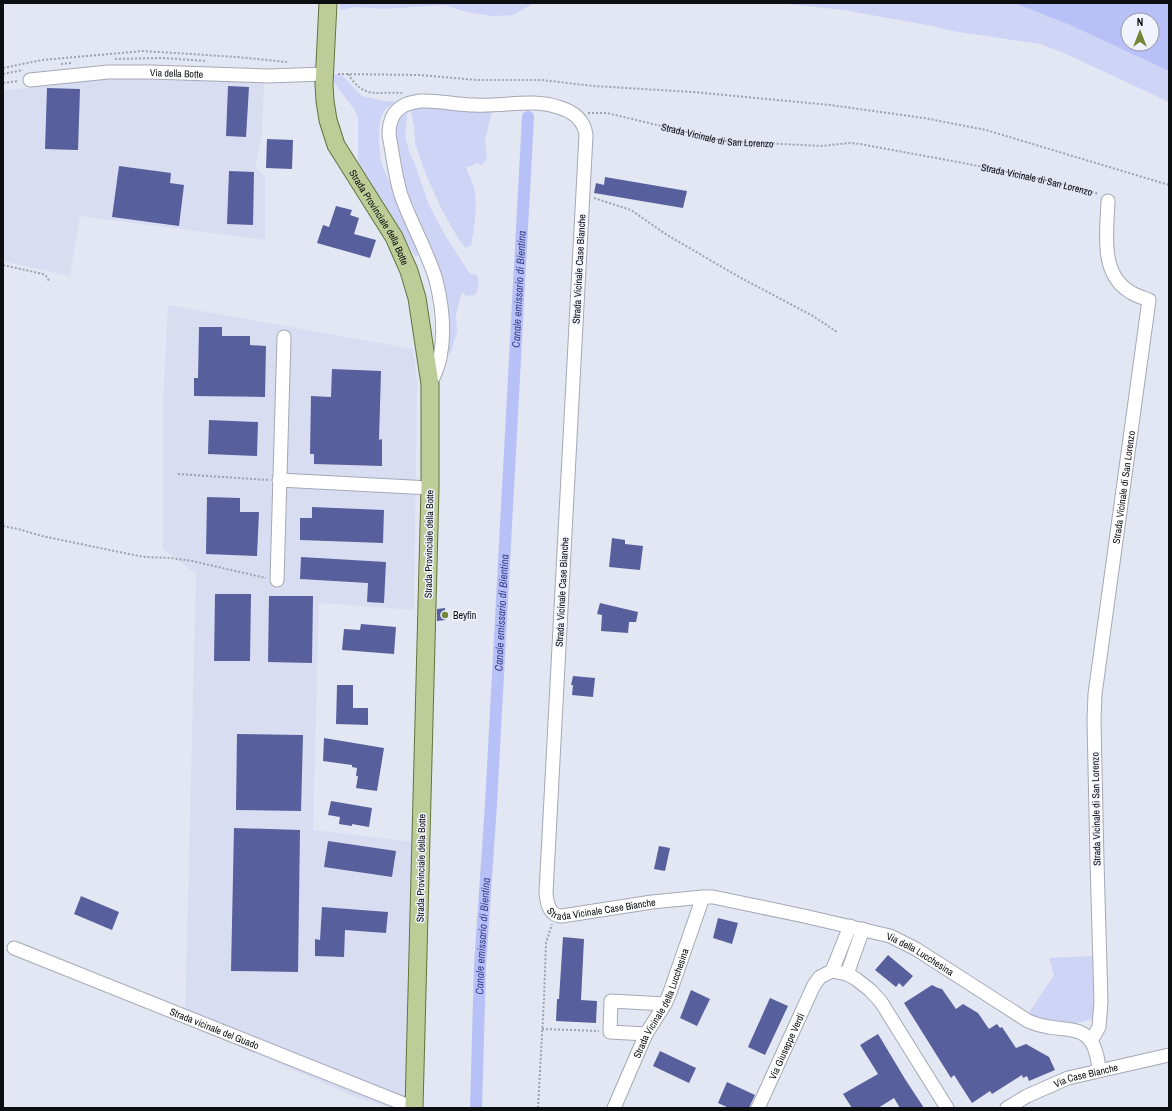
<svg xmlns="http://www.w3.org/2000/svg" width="1172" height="1111" viewBox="0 0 1172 1111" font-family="'Archivo Narrow',sans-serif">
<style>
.built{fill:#d9ddf2}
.green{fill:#ced4f5}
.water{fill:#b7c1f7;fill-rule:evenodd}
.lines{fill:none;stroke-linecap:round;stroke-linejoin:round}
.canal{stroke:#b7c1f7;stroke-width:12}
.building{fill:#57609c}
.minor-casing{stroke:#a5a8b5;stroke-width:15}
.major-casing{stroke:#64733d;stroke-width:19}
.path{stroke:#9fa1ac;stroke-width:2;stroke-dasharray:2 2;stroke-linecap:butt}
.minor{stroke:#fff;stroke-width:13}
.major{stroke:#becc98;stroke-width:17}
.poi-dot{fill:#728636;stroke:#f1f3fe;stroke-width:1.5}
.labels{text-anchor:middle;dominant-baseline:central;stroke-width:3;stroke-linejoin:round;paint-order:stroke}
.street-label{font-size:10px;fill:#0d0e12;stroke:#f1f3fe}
.poi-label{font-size:10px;fill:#0d0e12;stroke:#f1f3fe;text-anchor:start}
.water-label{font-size:11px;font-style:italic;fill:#383d8a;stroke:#f1f3fe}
</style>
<rect width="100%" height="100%" fill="#e3e6f3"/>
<g class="built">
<polygon points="146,78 264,83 262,134 255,167 265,176 265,240 80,216 70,276 3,261 3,91 100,79"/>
<polygon points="168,305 413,349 417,381 414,610 319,603 313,830 414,842 406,1108 389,1108 350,1095 185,1022 196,574 163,549 163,402"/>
</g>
<g class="green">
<polygon points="340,3 534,3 513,15 492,16 466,12 444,5 384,9 356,7 340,10"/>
<polygon points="778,3 1014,3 1070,25 1169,71 1169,102 1064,53 1040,44 952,31 932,26 844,10"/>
<path d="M333 74H341L362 96 384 101 398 102C395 104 390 105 387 108 375 118 379 152 382 165L417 247 418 254 416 257 360 172 358 160V118L354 109 333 81Z"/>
<path d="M412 107 493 109 485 139 487 159 480 166 478 162 471 166 466 167C467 173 471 178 473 184 479 203 474 227 471 246H468L466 249C445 221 427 180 416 146 414 140 415 132 414 125 413 119 410 113 412 107Z"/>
<path d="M408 108 405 136 409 151 414 162 429 205 446 237 470 274 477 275C479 283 480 288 475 295L466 296 462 292 460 299 456 314 457 332 449 358 447 296 443 278 437 263 403 180 393 134 397 116Z"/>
<path d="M1093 956 1094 1018C1073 1027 1047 1025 1028 1014L1054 975 1049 958Z"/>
</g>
<path class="water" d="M1014 3H1169V71L1070 25ZM1128 20H1152V44H1128Z"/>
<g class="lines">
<path class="canal" id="s1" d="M476 1108 480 966 491 804 528 117"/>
</g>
<g class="building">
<polygon points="228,86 249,87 246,137 226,136"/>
<polygon points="47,88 80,89 78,150 45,149"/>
<polygon points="267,139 293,140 292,169 266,168"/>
<polygon points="119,166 171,173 170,183 184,185 179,226 112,217"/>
<polygon points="229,171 254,172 253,225 227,224"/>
<polygon points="605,177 687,191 683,208 594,193 596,183 604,185"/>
<polygon points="336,206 352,210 350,215 359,218 354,234 376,240 370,258 317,243 323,225 329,227"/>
<polygon points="199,327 222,327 222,336 250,336 250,345 266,346 265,397 194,396 194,378 198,378"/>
<polygon points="332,369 381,371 379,440 382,439 382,466 314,464 314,454 310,454 311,396 331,397"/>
<polygon points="209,420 258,422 257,456 208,454"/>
<polygon points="207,497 240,498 240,512 259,512 257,556 206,554"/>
<polygon points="312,507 384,510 383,543 300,540 300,518 312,518"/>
<polygon points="612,538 625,540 625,544 643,546 640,570 609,567"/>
<polygon points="301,557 386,562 384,603 367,602 368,583 300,579"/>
<polygon points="215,594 251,594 250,661 214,661"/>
<polygon points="269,596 313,596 312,663 268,662"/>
<polygon points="600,603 638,612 636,622 629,622 628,633 601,631 602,615 597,614"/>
<polygon points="445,608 446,620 437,621 437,609"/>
<polygon points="361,624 396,627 394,654 342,650 344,629 360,630"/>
<polygon points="573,676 595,678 593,697 572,695 573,685 571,685"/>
<polygon points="337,685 353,685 353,708 368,708 368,725 336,724"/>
<polygon points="237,734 303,735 301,811 236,810"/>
<polygon points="324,738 384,748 377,791 356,788 358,776 356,776 357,768 352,767 352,765 323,761"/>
<polygon points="331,801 372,808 369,827 352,824 352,826 339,824 340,817 328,815"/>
<polygon points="234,828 300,830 298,972 231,971"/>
<polygon points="328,841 396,851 392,877 324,867"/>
<polygon points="659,846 670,848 665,871 654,869"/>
<polygon points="81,896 119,912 112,930 74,914"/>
<polygon points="322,907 388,912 386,933 345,930 344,957 315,956 315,939 320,940"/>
<polygon points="718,918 738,923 732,944 713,938"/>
<polygon points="563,937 584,939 581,1000 597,1001 596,1023 556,1021 557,999 559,999"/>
<polygon points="888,955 913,976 903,987 899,983 896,987 875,970"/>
<polygon points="932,985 938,988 942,989 956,1009 963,1004 978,1013 989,1029 997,1024 1000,1028 1002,1027 1016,1048 1026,1044 1049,1057 1055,1070 1029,1081 1027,1076 1023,1078 1022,1075 992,1094 990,1091 972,1103 954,1075 951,1078 904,1003"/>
<polygon points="691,990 710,999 697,1026 680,1018"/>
<polygon points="770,998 788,1006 765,1055 748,1047"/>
<polygon points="878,1034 905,1079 924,1108 900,1108 894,1098 878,1108 852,1108 843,1094 878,1074 860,1045"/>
<polygon points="660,1051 696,1068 689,1083 653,1066"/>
<polygon points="727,1082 755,1095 749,1108 729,1108 718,1103"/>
</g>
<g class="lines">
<defs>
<g id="minor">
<path id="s3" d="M30 80 108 72H150L268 76 324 74"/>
<path id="s4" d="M430 384C434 376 438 367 440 358 445 333 442 304 436 280 427 250 411 224 401 195 395 176 393 155 389 135 389 123 392 112 403 106 408 103 414 102 420 101 438 100 457 105 475 105 502 107 532 98 558 107 572 111 584 119 586 135L546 893C547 903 549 916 562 916L652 902 703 897H713L804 916 890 936 916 949 1028 1021C1035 1024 1042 1026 1049 1027 1065 1030 1083 1027 1092 1043 1097 1051 1098 1061 1099 1070"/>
<polyline points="279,480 430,488"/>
<polyline points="277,580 284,337"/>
<path id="s5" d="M14 948 414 1108"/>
<polyline points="832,971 850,926"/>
<polyline points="847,974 863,929"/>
<polyline points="646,1034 610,1032 611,1001 665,1004"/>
<path id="s6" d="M1091 1041 1099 1027 1101 1002 1097 861 1094 720 1095 694 1149 300C1144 298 1137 296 1132 293 1099 275 1107 232 1108 201"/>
<path id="s7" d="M614 1108 646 1034 665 1004 669 995 703 897"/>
<path id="s8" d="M758 1108 814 985 820 977 832 971 847 974 856 979 870 990 881 1002 947 1108"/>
<path id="s9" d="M1007 1108 1027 1096 1068 1078 1169 1055"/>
</g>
<g id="major">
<path id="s10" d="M328 3 324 84 325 101 328 120 336 145 394 237 409 271 417 298 430 384V488L414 1108"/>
</g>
</defs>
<use href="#minor" class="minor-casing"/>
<use href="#major" class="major-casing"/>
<g class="path">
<polyline points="115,59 162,58 207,61"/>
<polyline points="61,64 71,63"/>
<polyline points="3,68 42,60 143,51 237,57 287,62"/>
<polyline points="3,74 23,70"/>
<polyline points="338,74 419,75 477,80 542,80 593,86 693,92 830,105 924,118 986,130 1169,185"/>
<path d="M348 74C365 100 375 91 402 93"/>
<polyline points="3,83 19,81"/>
<path id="s2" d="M588 113H607L724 141 821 146 849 143 860 144C939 159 1022 172 1099 194"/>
<polyline points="594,198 631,210 667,235 741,278 813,316 837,332"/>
<polyline points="3,265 43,274 47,277 49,281"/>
<polyline points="178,474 268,480"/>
<polyline points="3,526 18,529 42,536 124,553 145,557 171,558 192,561 266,578"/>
<polyline points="542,1029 599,1031"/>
<polyline points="538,1108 544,999 546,943 552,924"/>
</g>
<use href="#minor" class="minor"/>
<use href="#major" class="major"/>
</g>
<circle class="poi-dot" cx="445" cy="615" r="4"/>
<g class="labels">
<g class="street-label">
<text stroke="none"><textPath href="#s3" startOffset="147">Via della Botte</textPath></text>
<text stroke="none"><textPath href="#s2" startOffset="132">Strada Vicinale di San Lorenzo</textPath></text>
<text stroke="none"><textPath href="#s2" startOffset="456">Strada Vicinale di San Lorenzo</textPath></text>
<text stroke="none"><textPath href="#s10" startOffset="228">Strada Provinciale della Botte</textPath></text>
<text transform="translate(579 269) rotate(-87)">Strada Vicinale Case Bianche</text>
<text stroke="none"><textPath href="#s6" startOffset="558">Strada Vicinale di San Lorenzo</textPath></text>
<text transform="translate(429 544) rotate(-89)">Strada Provinciale della Botte</text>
<text transform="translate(562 592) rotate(-87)">Strada Vicinale Case Bianche</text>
<text transform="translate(1096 809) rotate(-91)">Strada Vicinale di San Lorenzo</text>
<text transform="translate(421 868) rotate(-89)">Strada Provinciale della Botte</text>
<text stroke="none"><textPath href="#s4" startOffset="1322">Strada Vicinale Case Bianche</textPath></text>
<text stroke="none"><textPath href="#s4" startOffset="1651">Via della Lucchesina</textPath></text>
<text stroke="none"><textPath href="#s7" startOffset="115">Strada Vicinale della Lucchesina</textPath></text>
<text stroke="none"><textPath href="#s5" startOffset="216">Strada vicinale del Guado</textPath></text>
<text stroke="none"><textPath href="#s8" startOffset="68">Via Giuseppe Verdi</textPath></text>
<text stroke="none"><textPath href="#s9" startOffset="86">Via Case Bianche</textPath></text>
</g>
<g class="poi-label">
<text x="453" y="615">Beyfin</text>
</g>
<g class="water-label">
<text stroke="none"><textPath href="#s1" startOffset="820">Canale emissario di Bientina</textPath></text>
<text stroke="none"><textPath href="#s1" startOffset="496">Canale emissario di Bientina</textPath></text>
<text stroke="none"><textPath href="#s1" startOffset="172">Canale emissario di Bientina</textPath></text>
</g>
</g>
<rect width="1172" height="1111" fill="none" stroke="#0d0e12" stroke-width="8"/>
<g transform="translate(1140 32)"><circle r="19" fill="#f1f3fe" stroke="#9697a0"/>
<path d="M0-3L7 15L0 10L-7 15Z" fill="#728636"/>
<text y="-6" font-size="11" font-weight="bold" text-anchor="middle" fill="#0d0e12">N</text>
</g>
</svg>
